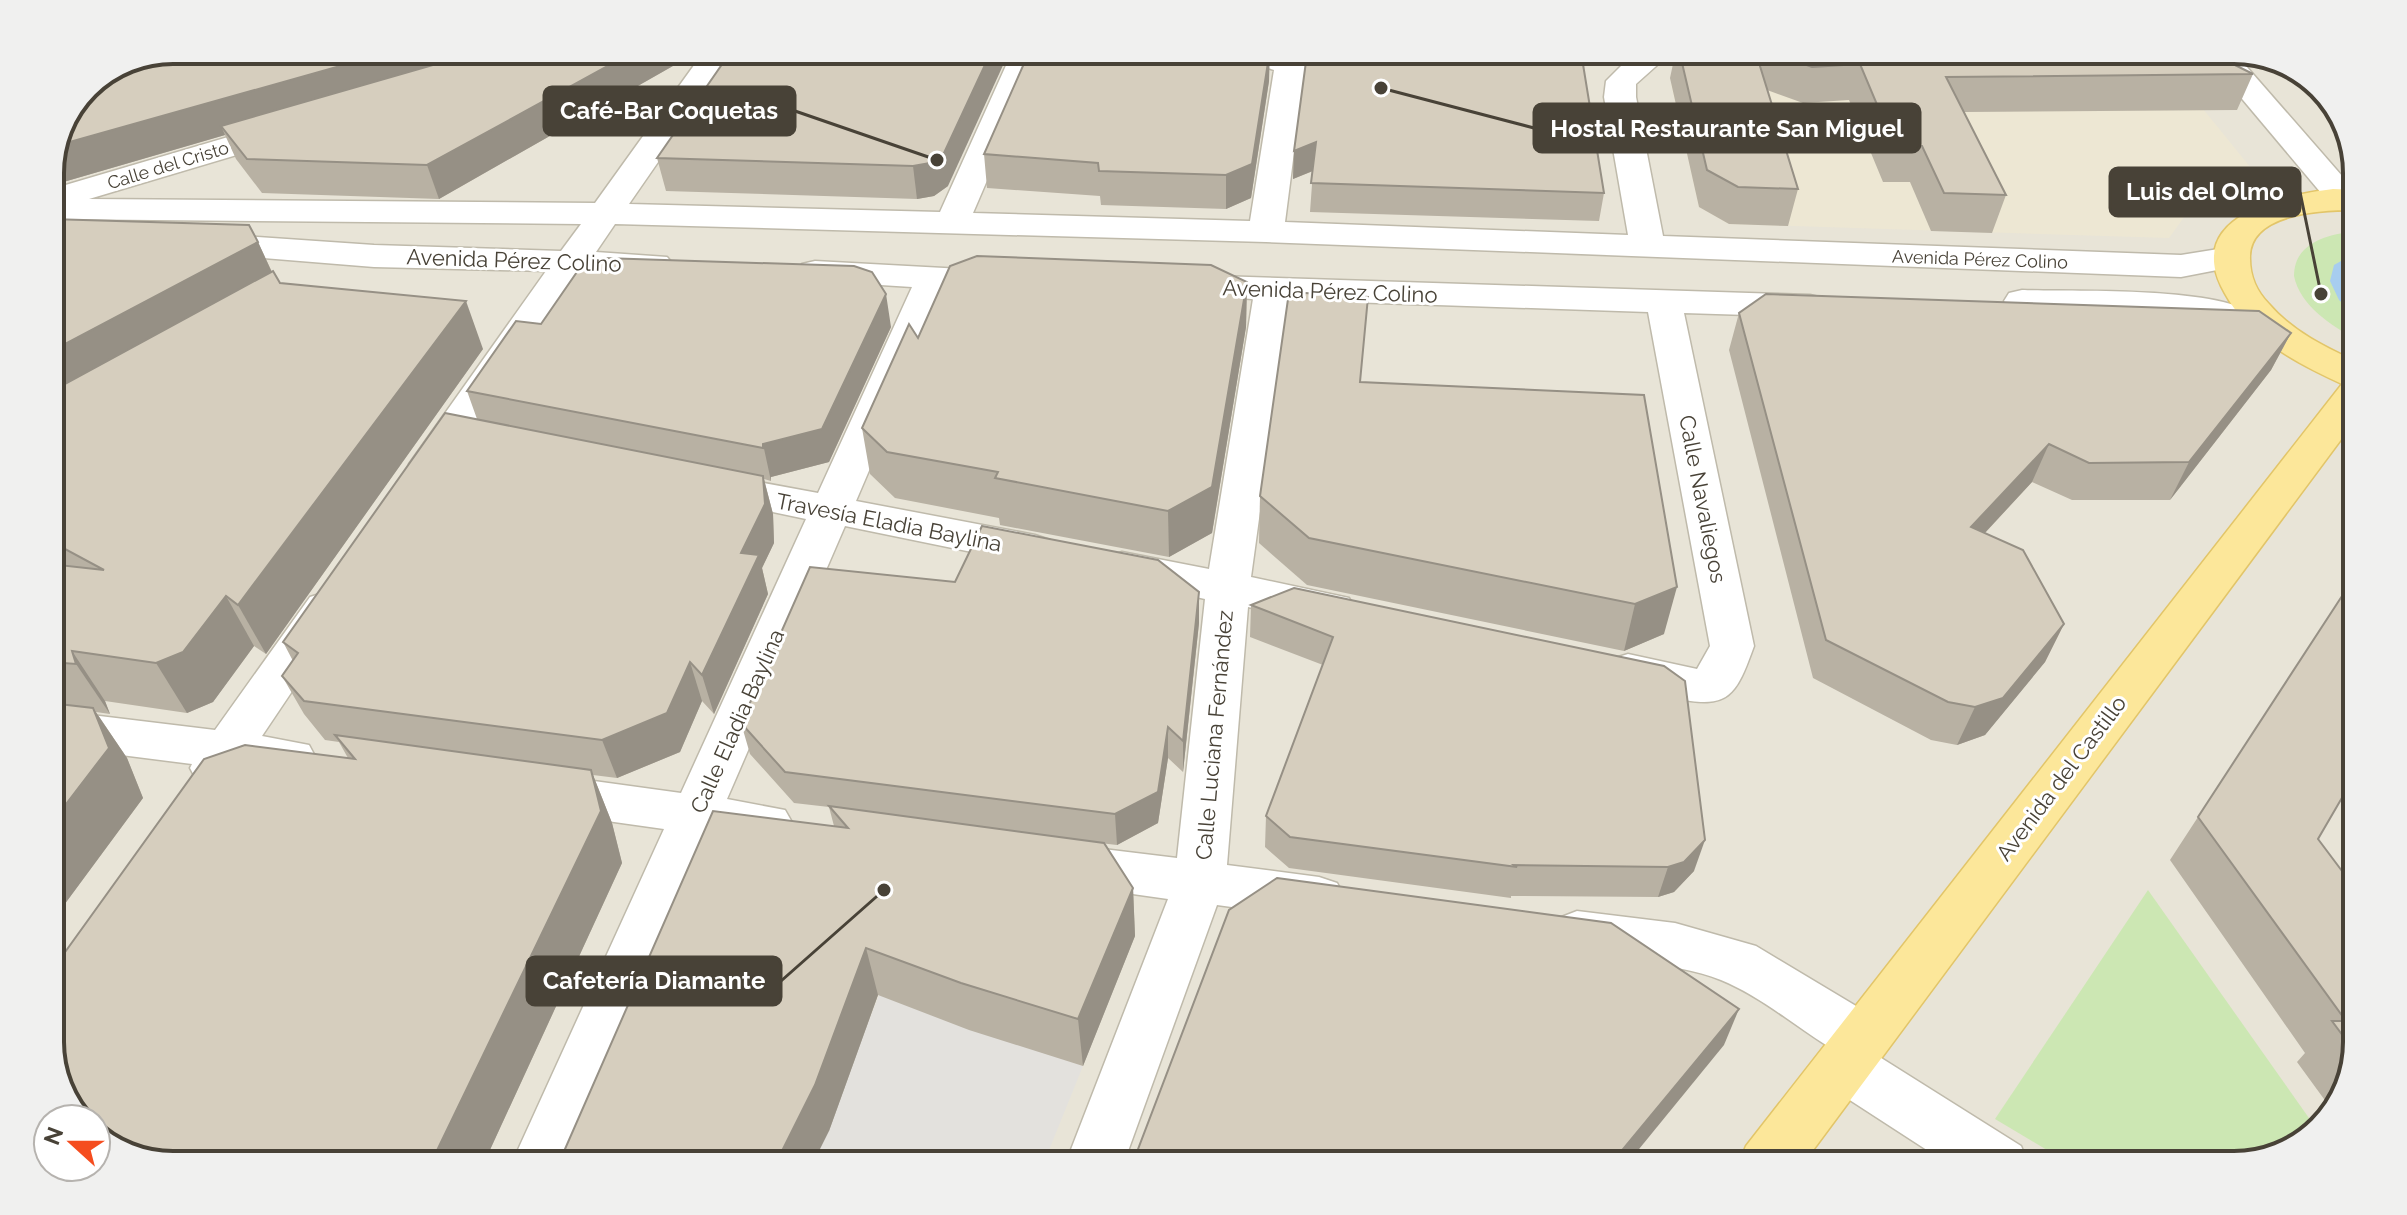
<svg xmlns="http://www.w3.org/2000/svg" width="2407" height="1215" viewBox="0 0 2407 1215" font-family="Raleway,sans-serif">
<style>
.residential{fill:#e8e4d7}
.education{fill:#ede7d3}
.green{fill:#cce7b3}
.parking{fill:#e3e1dd}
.water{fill:#a7cdef}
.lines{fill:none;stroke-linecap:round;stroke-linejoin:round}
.minor-casing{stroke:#bfbaab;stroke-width:3}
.major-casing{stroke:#e2c569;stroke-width:3}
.minor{fill:#fff;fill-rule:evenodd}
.major{fill:#fce79a;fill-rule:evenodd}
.wall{fill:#b8b1a3}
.shaded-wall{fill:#969085}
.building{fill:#d6cebe;stroke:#969085;stroke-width:2}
.labels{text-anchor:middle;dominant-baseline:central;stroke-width:6;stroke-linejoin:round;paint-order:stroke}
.far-street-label{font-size:18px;fill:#484237;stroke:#fff}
.street-label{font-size:22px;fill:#484237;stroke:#fff}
.rim{fill:none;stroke:#484237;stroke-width:4}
.leader{fill:none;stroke:#484237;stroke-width:3}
.callout-dot{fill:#484237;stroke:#fff;stroke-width:3}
.callout{fill:#484237;stroke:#484237;stroke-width:3}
.callout-label{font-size:24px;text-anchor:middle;font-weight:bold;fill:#fff}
</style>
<rect width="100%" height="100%" fill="#f4f1e9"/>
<polygon class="residential" points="173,50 2234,50 2288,62 2336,104 2357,165 2357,1042 2345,1096 2302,1145 2235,1165 173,1165 119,1153 50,1051 50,165"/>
<polygon class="education" points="2181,82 2251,168 2206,187 2169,238 1729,224 1699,207 1671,84"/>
<g class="green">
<path d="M2357 231V340C2332 326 2300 306 2294 276 2294 242 2329 234 2357 231Z"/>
<polygon points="2148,890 2316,1128 2302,1145 2235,1165 2072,1165 1995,1119"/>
</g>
<polygon class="parking" points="879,995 1083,1066 1043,1165 812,1165"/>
<polygon class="water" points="2357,252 2357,316 2339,300 2330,281 2334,265"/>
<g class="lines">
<defs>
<g id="minor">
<polygon points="705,50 740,50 728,61 629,204 940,212 1013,50 1043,50 973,213 1250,221 1274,70 1233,56 1229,50 1274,50 1292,56 1367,53 1378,56 1382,62 1378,68 1304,74 1285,222 1628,235 1604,97 1606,81 1626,61 1520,65 1509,62 1505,56 1509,50 1685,50 1681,56 1664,59 1636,84 1636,97 1663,236 2181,255 2231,247 2243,251 2249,258 2243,265 2181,277 1266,242 615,224 596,252 667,257 673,264 667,271 655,275 582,272 443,473 429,477 415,473 409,464 546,271 374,267 200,253 188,250 183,243 188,236 200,233 374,245 561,251 581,224 50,219 52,189 286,120 297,123 302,130 297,137 89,199 595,203"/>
<polygon points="2201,50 2232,50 2356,192 2356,206 2344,209 2332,206"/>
<polygon points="815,261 1019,272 1024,280 1019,288 1006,291 947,288 856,501 1035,535 1050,540 1056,550 1050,560 1035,565 845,526 727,799 785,810 793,824 785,838 768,844 711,836 569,1165 511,1165 664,829 543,812 526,806 519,793 526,780 543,774 681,793 806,519 696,496 690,486 696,476 710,473 818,493 912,287 802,280 797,272 802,264"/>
<path d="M1187 275 1810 295 1823 298 1828 306 1823 314 1810 317 1684 313 1754 646C1736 696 1729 710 1674 698 1653 693 1632 689 1612 683L1605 671 1612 659 1628 654 1697 669 1710 646 1648 312 1289 300 1251 577 1349 598 1355 609 1349 620 1333 625 1248 607 1227 865 1319 877 1337 883 1345 898 1337 913 1319 919 1217 905 1123 1165H1065L1168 899 1062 884 1044 878 1037 864 1044 850 1062 844 1177 858 1205 599 1107 577 1101 567 1107 557 1122 552 1209 569 1253 299 1174 294 1169 286 1174 278Z"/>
<path d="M2022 290C2069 292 2236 285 2261 321L2256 329 2243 332 2202 318 2009 309 2004 301 2009 293Z"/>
<path d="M326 592 342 597 348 608 262 736 309 745 316 758 309 771 292 776 239 770C227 787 216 787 197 781L190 768 192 764 50 746V710L215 730 310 597Z"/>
<path d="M1577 911 1675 923 1756 946 1881 1021 1889 1038 1878 1056 2021 1146 2029 1165H1950L1822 1082 1814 1064 1826 1045C1793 1024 1758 995 1721 980 1670 959 1611 967 1559 948L1551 933 1559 918Z"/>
</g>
<path id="major" d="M2333 189 2357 190V210C2324 210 2248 212 2250 259 2250 276 2257 292 2269 304 2292 331 2325 347 2357 362V418L1802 1165H1738L1746 1146 2342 384C2312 370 2283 356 2258 334 2242 321 2230 304 2221 286 2187 215 2284 195 2333 189Z"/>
</defs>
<use href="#minor" class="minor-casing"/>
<use href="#major" class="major-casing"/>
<use href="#minor" class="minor"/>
<use href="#major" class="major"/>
</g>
<g class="wall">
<polygon points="701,50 439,199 262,193 236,159 225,135 60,183 50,179 50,165 86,86"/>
<polygon points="732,50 948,186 934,196 917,199 666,191 657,158"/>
<polygon points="1676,50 2205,50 2253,74 2237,110 1964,112 2006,195 1992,233 1931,231 1910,182 1883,182 1849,100 1803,103 1767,90 1798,189 1788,226 1729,224 1699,207 1670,78"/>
<polygon points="1269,81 1251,198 1226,209 1101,205 1100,196 987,188 984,154"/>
<polygon points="1294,151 1604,193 1599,221 1310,212 1313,171 1293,179"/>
<polygon points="50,219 258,242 272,272 280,283 483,349 266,654 254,646 213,702 187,713 105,701 110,714 96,712 127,758 143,798 50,924"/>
<polygon points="1247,282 1246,327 1212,533 1169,557 1000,525 999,518 895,498 870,474 862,428 918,338"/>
<polygon points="1739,313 2291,333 2271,370 2170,500 2072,500 2032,482 1985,533 2064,624 2045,662 1985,735 1957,745 1931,740 1813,678 1729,350"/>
<polygon points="541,324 891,327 829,462 771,477 771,481 764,479 773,514 774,543 762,568 768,594 714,714 702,701 680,752 617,778 593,775 612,823 622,863 483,1165 173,1165 348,758 339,742 325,740 304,714 282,676 293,661 283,642 477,419 467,391"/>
<polygon points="1361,382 1644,395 1664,634 1624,651 1307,585 1259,543 1260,496"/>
<polygon points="2357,573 2355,734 2318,839 2357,1042 2345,1096 2332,1110 2297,1062 2305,1053 2170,860"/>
<polygon points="1294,588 1694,871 1674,892 1658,897 1511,896 1511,898 1289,868 1265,847 1266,816 1323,665 1250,637 1251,605"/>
<polygon points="1199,623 1183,772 1168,758 1158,823 1117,845 1091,842 1133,888 1135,936 1083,1066 969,1030 878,995 829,1131 834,826 829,807 794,803 750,754 741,723"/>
</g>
<g class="shaded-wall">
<polygon points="397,50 520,50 221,126 225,135 60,183 51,164 59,145"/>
<polygon points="637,50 701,50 439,199 427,165"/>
<polygon points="992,50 1010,50 948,186 934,196 917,199 913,166"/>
<polygon points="1270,50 1269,81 1251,198 1226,209 1226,175"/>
<polygon points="1316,142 1315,170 1293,179 1294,151"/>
<polygon points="258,242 280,290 50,414 50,352"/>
<polygon points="1247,282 1246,327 1212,533 1169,557 1168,511"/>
<polygon points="886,294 891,327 829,462 771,477 771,481 763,444"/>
<polygon points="466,301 483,349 266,654 238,605"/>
<polygon points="2291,333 2271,370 2170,500 2189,462"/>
<polygon points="2049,444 2032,482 1955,565 1971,527"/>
<polygon points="763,476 773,514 774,543 762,568 768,594 714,714 702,675 741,553"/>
<polygon points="1677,587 1664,634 1624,651 1635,604"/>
<polygon points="1199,592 1199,623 1183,772 1183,741"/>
<polygon points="226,596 254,646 213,702 187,713 156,663"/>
<polygon points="2064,624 2045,662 1985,735 1957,745 1975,707"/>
<polygon points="72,651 105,701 110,714 76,664"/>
<polygon points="690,662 702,701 680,752 617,778 602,740"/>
<polygon points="93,708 127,758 143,798 50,924 50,825"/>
<polygon points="1168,727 1168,758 1158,823 1117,845 1115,814"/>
<polygon points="591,770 612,823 622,863 483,1165 430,1165"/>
<polygon points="1705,840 1694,871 1674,892 1658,897 1668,867"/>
<polygon points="1133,888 1135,936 1083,1066 1078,1019"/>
<polygon points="866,948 878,995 829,1131 812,1165 775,1165"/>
<polygon points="1739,1009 1724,1045 1626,1165 1610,1165"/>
</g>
<g class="building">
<polygon points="173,50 397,50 59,145 86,86"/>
<polygon points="485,50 637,50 427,165 247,159 221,126"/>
<polygon points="732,50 936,51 992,50 944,153 930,163 913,166 657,158"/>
<polygon points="1030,50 1270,50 1252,164 1226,175 1099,171 1098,163 984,154"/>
<polygon points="1679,50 1755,50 1798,189 1738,187 1707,170"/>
<polygon points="1765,50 2205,50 2253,74 1946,77 2006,195 1944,193 1922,146 1894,145 1860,64 1812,67"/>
<polygon points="1581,52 1604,193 1311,183 1316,142 1294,151 1307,54"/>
<polygon points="50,219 249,225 258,242 50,352"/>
<polygon points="977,256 1211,265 1247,282 1212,487 1168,511 995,478 998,472 887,452 862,428 909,324 918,338 950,266"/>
<polygon points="603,258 854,266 872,272 886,294 822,429 763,444 763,448 467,391 516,321 541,324 579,269"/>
<polygon points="273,271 280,283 466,301 238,605 226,596 183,652 156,663 72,651 76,664 50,662 50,564 104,570 50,541 50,415 52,414 50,414 50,392"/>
<polygon points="1289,292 1368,297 1360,382 1644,395 1677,587 1635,604 1309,538 1260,496"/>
<polygon points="1766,294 2259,311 2291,333 2189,462 2089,463 2049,444 1971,527 2023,550 2064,624 2003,698 1975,707 1948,702 1826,640 1739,313"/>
<polygon points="445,413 763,476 765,504 741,553 759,555 702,675 690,662 667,713 602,740 304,701 282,676 298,653 283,642"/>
<polygon points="982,526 1158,560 1199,592 1183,741 1168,727 1158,792 1115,814 785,772 741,723 810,567 955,582"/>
<polygon points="2357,573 2357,732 2355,734 2357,735 2357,772 2318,839 2357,891 2357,1042 2355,1052 2332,1021 2346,1021 2198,817"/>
<polygon points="1294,588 1664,666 1685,681 1705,840 1684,862 1668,867 1514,865 1517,867 1290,837 1266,816 1333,637 1251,605"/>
<polygon points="50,703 93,708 109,748 50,825"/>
<polygon points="335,735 591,770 601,811 430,1165 173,1165 119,1153 96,1133 96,1119 80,1119 71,1111 50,1051 50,973 204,759 245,745 355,759"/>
<polygon points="829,806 1104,843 1133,888 1078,1019 961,983 866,948 815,1085 775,1165 558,1165 713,811 848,828"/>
<polygon points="1277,878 1611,923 1739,1009 1610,1165 1132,1165 1229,910"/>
</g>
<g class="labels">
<g class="far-street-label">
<text transform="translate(168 165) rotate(-17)">Calle del Cristo</text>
<text transform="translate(1980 259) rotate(2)">Avenida Pérez Colino</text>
</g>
<g class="street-label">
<text transform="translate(514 260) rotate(2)">Avenida Pérez Colino</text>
<text transform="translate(1330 291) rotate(2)">Avenida Pérez Colino</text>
<text transform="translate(1703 499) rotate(79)">Calle Navaliegos</text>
<text transform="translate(889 522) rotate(11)">Travesía Eladia Baylina</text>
<text transform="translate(737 721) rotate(-66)">Calle Eladia Baylina</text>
<text transform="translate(1214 735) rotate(-85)">Calle Luciana Fernández</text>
<text transform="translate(2061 778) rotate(-53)">Avenida del Castillo</text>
</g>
</g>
<path d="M0 0H2407V1215H0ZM173 64H2234A109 109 0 0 1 2343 173V1042A109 109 0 0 1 2234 1151H173A109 109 0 0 1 64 1042V173A109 109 0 0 1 173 64Z" fill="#f0f0ef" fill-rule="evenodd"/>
<path class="rim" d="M173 64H2234A109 109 0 0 1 2343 173V1042A109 109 0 0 1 2234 1151H173A109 109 0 0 1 64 1042V173A109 109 0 0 1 173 64Z"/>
<path class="leader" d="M937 160L795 111M1381 88L1534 128M2321 294L2300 192M884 890L781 981"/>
<g class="callout-dot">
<circle cx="937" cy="160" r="8"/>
<circle cx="1381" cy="88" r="8"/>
<circle cx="2321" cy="294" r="8"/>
<circle cx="884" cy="890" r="8"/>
</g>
<g class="callout">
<rect x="544" y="87" width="251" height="48" rx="8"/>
<rect x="1534" y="104" width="386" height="48" rx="8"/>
<rect x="2110" y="168" width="190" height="48" rx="8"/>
<rect x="527" y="957" width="254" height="48" rx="8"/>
</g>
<g class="callout-label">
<text x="669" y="119">Café-Bar Coquetas</text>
<text x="1727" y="137">Hostal Restaurante San Miguel</text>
<text x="2205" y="200">Luis del Olmo</text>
<text x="654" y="989">Cafetería Diamante</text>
</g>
<g transform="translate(72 1143) rotate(291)"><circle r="38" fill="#ffffff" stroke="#b6b3af" stroke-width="2"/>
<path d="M0-6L14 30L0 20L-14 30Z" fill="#f54d1f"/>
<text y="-12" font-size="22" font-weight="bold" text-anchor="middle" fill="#484237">N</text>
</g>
</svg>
